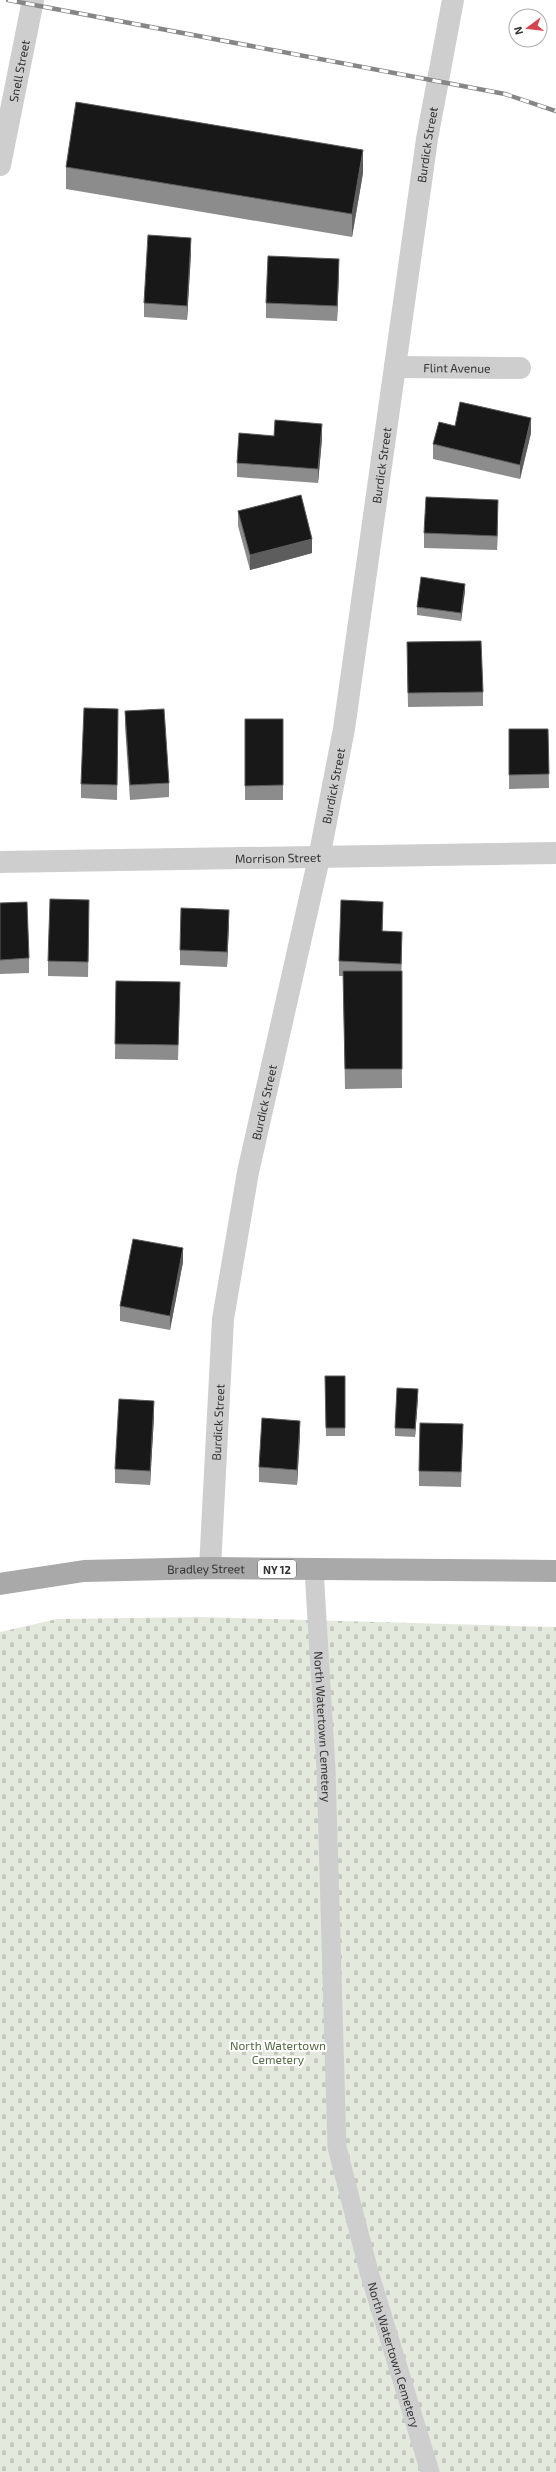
<svg xmlns="http://www.w3.org/2000/svg" width="556" height="2472" viewBox="0 0 556 2472" font-family="'Exo 2',sans-serif">
<style>
.cemetery{fill:url(#cemetery-stones)}
.lines{fill:none;stroke-linecap:round;stroke-linejoin:round}
.service{stroke:#cecece;stroke-width:19}
.minor{stroke:#cecece;stroke-width:22}
.tertiary{stroke:#cecece;stroke-width:22}
.primary{stroke:#a9a9a9;stroke-width:22}
.rail-casing{stroke:#868686;stroke-width:4.5}
.rail{stroke:#fff;stroke-width:3;stroke-dasharray:9;stroke-linecap:butt}
.wall{fill:#8c8c8c}
.shaded-wall{fill:#5d5d5d}
.building{fill:#181818;stroke:#5d5d5d}
.labels{text-anchor:middle;dominant-baseline:central;stroke-width:4;stroke-linejoin:round;paint-order:stroke}
.shield{fill:#fff;stroke:#6f6f6f;stroke-width:1}
.shield-label{font-size:11px;font-weight:bold;fill:#313131}
.street-label{font-size:12px;fill:#313131;stroke:#fff}
.park-label{font-size:12px;fill:#546942;stroke:#fff}
</style>
<defs>
<pattern id="cemetery-stones" width="16" height="16" patternUnits="userSpaceOnUse"><rect width="16" height="16" fill="#e4e9de"/><path d="M2 7V4a2 2 0 0 1 4 0v3zM10 15v-3a2 2 0 0 1 4 0v3z" fill="#c4c8bf"/></pattern>
</defs>
<rect width="100%" height="100%" fill="#fff"/>
<polygon class="cemetery" points="201,1617 556,1627 556,2472 0,2472 0,1632 57,1619"/>
<g class="lines">
<path class="service" id="s1" d="M314 1569 326 1769 337 2147 369 2272 430 2472"/>
<g class="minor">
<path id="s2" d="M0 165 33 0"/>
<path id="s3" d="M395 367 520 368"/>
<path id="s4" d="M0 862 556 853"/>
</g>
<path class="tertiary" id="s5" d="M210 1568 223 1319 248 1172 319 858 344 729 427 139 453 0"/>
<path class="primary" id="s6" d="M0 1584 84 1571 210 1568 556 1571"/>
<defs>
<polyline id="rail" points="8,0 505,94 556,111"/>
</defs>
<use href="#rail" class="rail-casing"/>
<use href="#rail" class="rail"/>
</g>
<g class="wall">
<polygon points="66,167 363,173 352,237 66,189"/>
<polygon points="191,253 187,320 144,317 144,303"/>
<polygon points="339,273 337,321 266,318 266,303"/>
<polygon points="455,426 531,433 520,479 433,459 433,444"/>
<polygon points="274,436 322,439 318,483 237,477 237,463"/>
<polygon points="238,511 312,553 250,570 238,526"/>
<polygon points="498,514 497,550 424,548 424,533"/>
<polygon points="465,591 461,621 417,615 417,607"/>
<polygon points="407,657 483,692 483,706 408,707"/>
<polygon points="125,711 169,783 169,797 130,800 125,726"/>
<rect x="245" y="719" width="38" height="81"/>
<polygon points="118,724 117,800 81,798 81,784"/>
<polygon points="509,729 548,729 549,788 509,789"/>
<polygon points="0,903 29,958 29,973 0,974"/>
<polygon points="89,915 88,977 48,976 48,961"/>
<polygon points="383,916 382,931 402,946 401,971 402,1088 345,1089 343,976 339,976 339,961"/>
<polygon points="229,924 227,967 180,965 180,950"/>
<polygon points="116,981 180,997 178,1060 115,1059"/>
<polygon points="183,1262 170,1330 120,1321 120,1306"/>
<polygon points="325,1376 345,1376 345,1436 326,1436"/>
<polygon points="418,1397 415,1437 395,1436 395,1428"/>
<polygon points="154,1416 150,1485 115,1483 115,1469"/>
<polygon points="300,1435 297,1485 259,1482 259,1467"/>
<polygon points="463,1438 461,1487 419,1486 419,1471"/>
</g>
<g class="shaded-wall">
<polygon points="363,150 363,173 352,237 352,214"/>
<polygon points="191,238 191,253 187,320 187,306"/>
<polygon points="339,259 339,273 337,321 337,306"/>
<polygon points="531,418 531,433 520,479 520,465"/>
<polygon points="322,424 322,439 318,483 318,469"/>
<polygon points="498,500 498,514 497,550 497,536"/>
<polygon points="312,539 312,553 250,570 250,555"/>
<polygon points="465,584 465,591 461,621 461,613"/>
<polygon points="383,902 383,916 382,945 382,931"/>
<polygon points="229,910 229,924 227,967 227,952"/>
<polygon points="402,932 402,946 401,978 401,964"/>
<polygon points="183,1248 183,1262 170,1330 170,1316"/>
<polygon points="418,1389 418,1397 415,1437 415,1429"/>
<polygon points="154,1401 154,1416 150,1485 150,1471"/>
<polygon points="300,1421 300,1435 297,1485 297,1470"/>
</g>
<g class="building">
<polygon points="76,102 363,150 352,214 66,167"/>
<polygon points="148,235 191,238 187,306 144,303"/>
<polygon points="268,256 339,259 337,306 266,303"/>
<polygon points="460,402 531,418 520,465 433,444 439,422 455,426"/>
<polygon points="275,420 322,424 318,469 237,463 239,433 274,436"/>
<polygon points="301,495 312,539 250,555 238,511"/>
<polygon points="426,497 498,500 497,536 424,533"/>
<polygon points="421,577 465,584 461,613 417,607"/>
<polygon points="481,641 483,692 408,693 407,642"/>
<polygon points="84,708 118,709 117,785 81,784"/>
<polygon points="164,709 169,783 130,785 125,711"/>
<polygon points="245,719 283,719 283,785 245,786"/>
<polygon points="509,729 548,729 549,774 509,775"/>
<polygon points="50,899 89,900 88,962 48,961"/>
<polygon points="341,900 383,902 382,931 402,932 401,964 339,961"/>
<polygon points="27,902 29,958 0,960 0,903"/>
<polygon points="181,908 229,910 227,952 180,950"/>
<polygon points="343,971 402,971 402,1069 345,1069"/>
<polygon points="116,981 180,982 178,1045 115,1044"/>
<polygon points="133,1239 183,1248 170,1316 120,1306"/>
<polygon points="325,1376 345,1376 345,1428 326,1428"/>
<polygon points="397,1388 418,1389 415,1429 395,1428"/>
<polygon points="119,1399 154,1401 150,1471 115,1469"/>
<polygon points="262,1418 300,1421 297,1470 259,1467"/>
<polygon points="420,1423 463,1424 461,1472 419,1471"/>
</g>
<g class="labels">
<rect class="shield" x="258" y="1560" width="38" height="18" rx="3"/>
<g class="shield-label">
<text x="277" y="1569">NY 12</text>
</g>
<g class="street-label">
<text stroke="none"><textPath href="#s2" startOffset="96">Snell Street</textPath></text>
<text stroke="none"><textPath href="#s5" startOffset="1442">Burdick Street</textPath></text>
<text stroke="none"><textPath href="#s3" startOffset="62">Flint Avenue</textPath></text>
<text stroke="none"><textPath href="#s5" startOffset="1118">Burdick Street</textPath></text>
<text stroke="none"><textPath href="#s5" startOffset="794">Burdick Street</textPath></text>
<text stroke="none"><textPath href="#s4" startOffset="278">Morrison Street</textPath></text>
<text stroke="none"><textPath href="#s5" startOffset="470">Burdick Street</textPath></text>
<text stroke="none"><textPath href="#s5" startOffset="146">Burdick Street</textPath></text>
<text stroke="none"><textPath href="#s6" startOffset="207">Bradley Street</textPath></text>
<text stroke="none"><textPath href="#s1" startOffset="158">North Watertown Cemetery</textPath></text>
<text stroke="none"><textPath href="#s1" startOffset="794">North Watertown Cemetery</textPath></text>
</g>
<g class="park-label">
<text x="278" y="2045">North Watertown<tspan x="278" dy="14">Cemetery</tspan></text>
</g>
</g>
<g transform="translate(528 28) rotate(255)"><circle r="19" fill="#ffffff" stroke="#adadad"/>
<path d="M0-3L7 15L0 10L-7 15Z" fill="#d6454e"/>
<text y="-6" font-size="11" font-weight="bold" text-anchor="middle" fill="#313131">N</text>
</g>
</svg>
